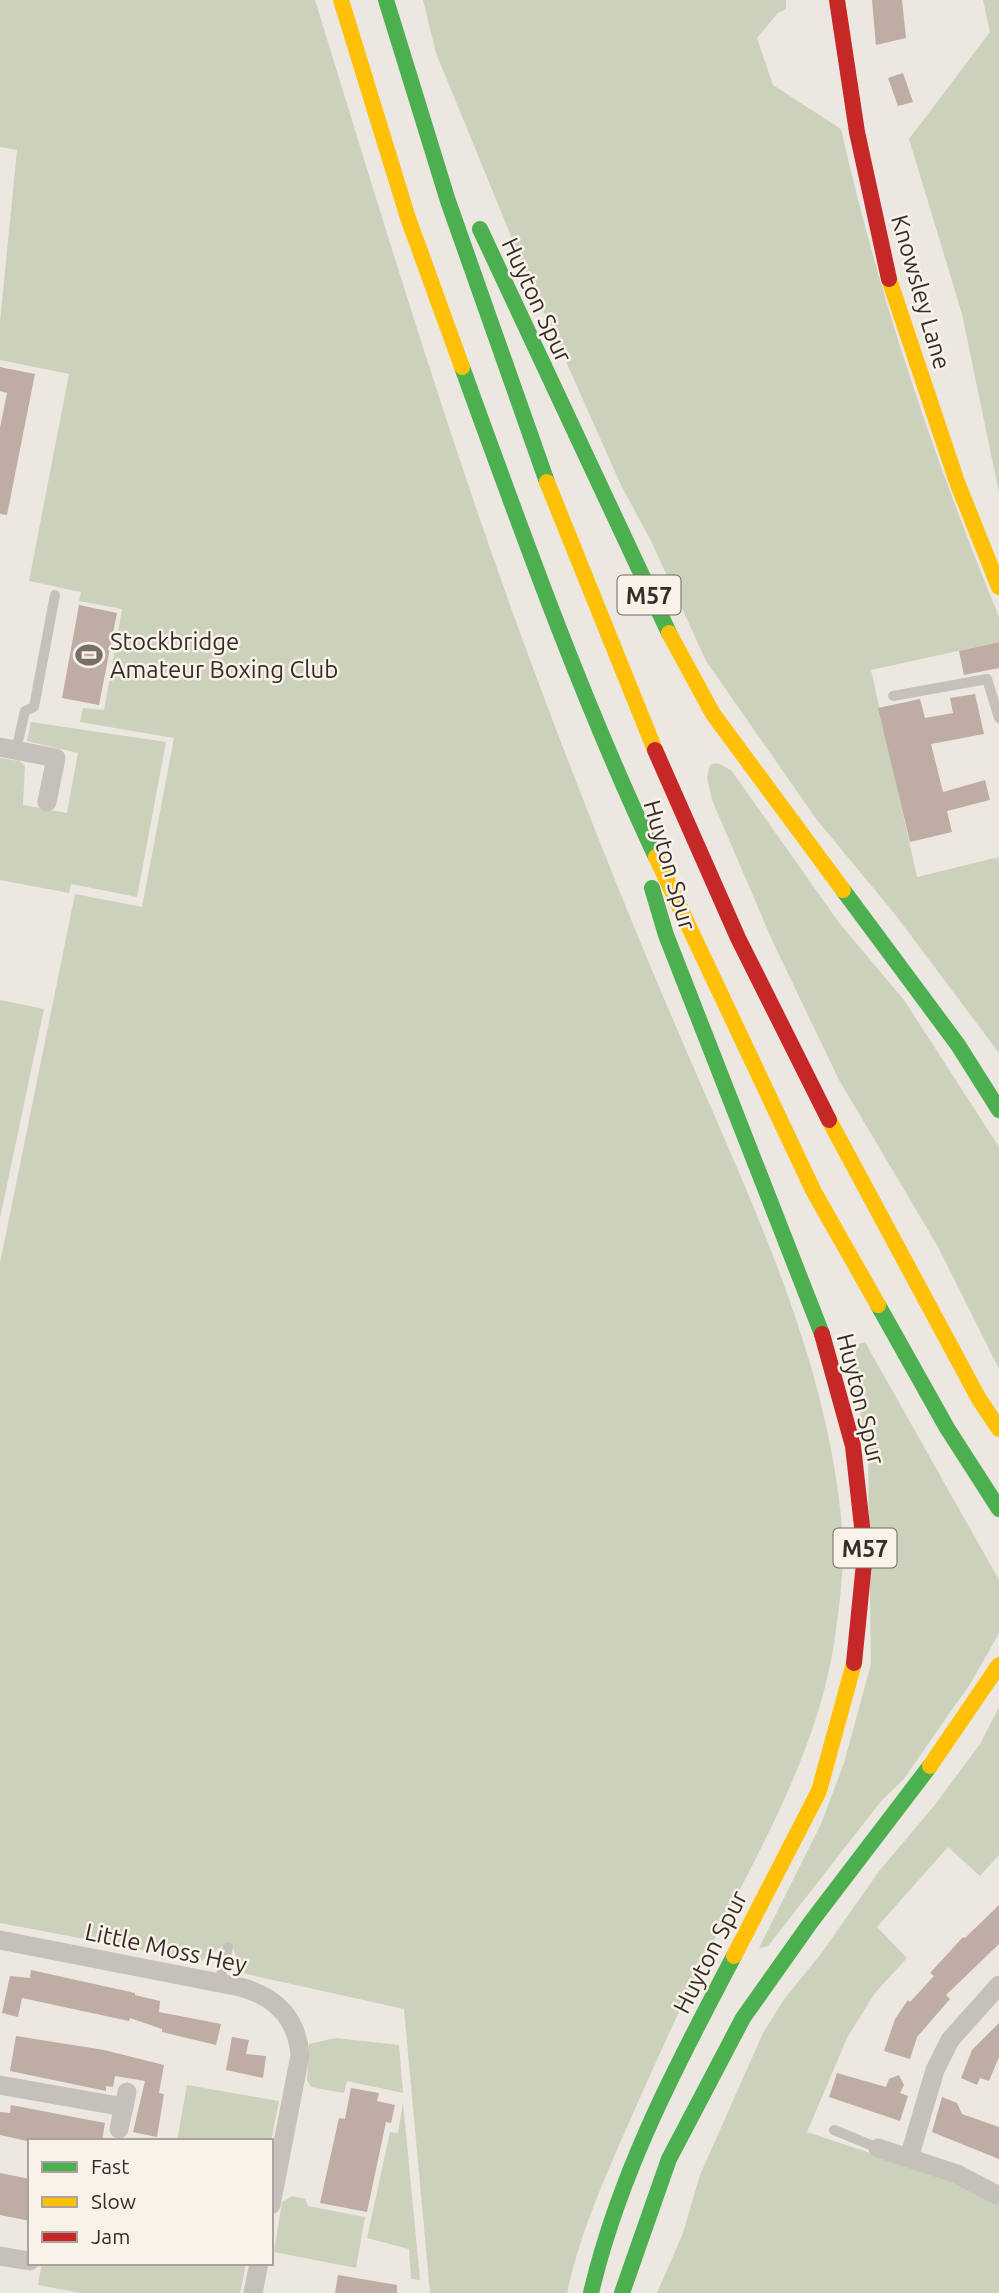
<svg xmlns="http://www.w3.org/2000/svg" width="999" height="2293" viewBox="0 0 999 2293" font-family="Ubuntu,sans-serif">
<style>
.green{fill:#ccd1bc}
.building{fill:#bfada3}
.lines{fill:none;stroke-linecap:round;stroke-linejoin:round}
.lane{stroke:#c5c0ba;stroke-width:10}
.street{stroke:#c5c0ba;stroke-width:19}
.fast{stroke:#4caf50;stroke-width:16}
.slow{stroke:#ffc107;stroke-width:16}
.jam{stroke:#c62828;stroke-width:16}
.labels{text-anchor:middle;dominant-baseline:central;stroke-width:5;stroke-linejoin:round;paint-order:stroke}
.shield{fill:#f9f2e8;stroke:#706862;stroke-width:2}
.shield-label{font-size:23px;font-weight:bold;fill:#362d28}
.street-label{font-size:24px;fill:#362d28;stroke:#f9f2e8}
.poi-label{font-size:24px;fill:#362d28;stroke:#f9f2e8;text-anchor:start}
</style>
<rect width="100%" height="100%" fill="#ece7e1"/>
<g class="green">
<path d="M0 0H315C385 227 453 454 536 676 580 794 627 913 677 1029 745 1189 827 1352 842 1527 845 1564 840 1601 835 1637 820 1743 766 1838 718 1932 683 2001 651 2072 620 2143 599 2191 578 2241 567 2293H430L404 2009 242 1973 233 1948 223 1946 201 1961 0 1923V1263L75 894 142 907 174 738 80 722 83 708 104 710 122 609 79 601 81 592 29 581 69 374 0 360V322L17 150 0 147Z"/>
<path d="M423 0H786V9L778 13 757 38 773 85 841 129C879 297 934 458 999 617V642L871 670 917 877 999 857V1053L894 913 817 820 706 661 652 543 620 483 520 258 436 53Z"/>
<polygon points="983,0 999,0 999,493 962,314 909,139 990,32"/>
<polygon points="31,722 166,742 137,897 71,884 69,893 0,880 0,758 19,761 25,766 23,805 67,813 78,753 27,741"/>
<polygon points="717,763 731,770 840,924 904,1000 999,1147 999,1369 937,1245 839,1080 772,940 712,800 707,777 710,765"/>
<polygon points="0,1000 44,1009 0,1218"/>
<polygon points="865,1342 999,1580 999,1633 993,1644 970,1684 903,1780 882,1800 768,1946 759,1948 821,1824 844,1763 871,1664 868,1459 855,1382 854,1356 859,1344"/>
<polygon points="999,1707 999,1855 980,1876 948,1847 877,1927 907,1958 875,1993 847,2038 807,2132 975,2188 999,2205 999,2293 657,2293 683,2233 700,2175 763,2033 785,1998 820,1955 880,1870 934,1806 980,1744"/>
<polygon points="336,2038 399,2045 403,2093 347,2081 344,2093 311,2087 307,2080 309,2044"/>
<polygon points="187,2085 279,2101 271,2141 177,2141"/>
<polygon points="403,2102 420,2280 411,2279 409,2249 367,2238 390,2132 398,2133"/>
<polygon points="292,2196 305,2199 308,2206 365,2217 356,2268 274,2252 282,2202"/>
<polygon points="42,2263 246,2263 240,2293 81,2293 38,2285"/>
</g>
<g class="building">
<polygon points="872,0 902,0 906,38 876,45"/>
<polygon points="903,73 913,102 898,106 888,78"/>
<polygon points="0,367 35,374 7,515 0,514 0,428 7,393 0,391"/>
<polygon points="79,605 117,613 99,705 62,698"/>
<polygon points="999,642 999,668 964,675 959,651"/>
<polygon points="975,694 984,734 931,744 943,792 985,780 990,800 947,811 952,832 910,842 878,708 920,699 925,718 953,713 950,698"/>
<polygon points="999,1905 999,1944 946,1995 950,1999 917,2037 910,2059 884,2051 895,2019 908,2000 910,2002 934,1976 930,1973 963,1937 965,1938"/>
<polygon points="31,1970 135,1993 135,1995 160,2001 159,2012 221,2024 216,2045 162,2032 162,2029 130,2018 129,2021 22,1998 18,2017 2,2013 10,1976 30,1978"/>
<polygon points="999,2023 999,2057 989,2081 980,2078 977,2085 961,2078 972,2050"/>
<polygon points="16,2036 104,2050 164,2065 159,2093 164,2094 157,2137 133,2132 145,2081 115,2076 113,2087 106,2086 106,2091 10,2071"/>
<polygon points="232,2037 249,2040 246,2054 266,2056 263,2078 226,2070"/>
<polygon points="837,2073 886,2087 889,2079 899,2075 904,2085 900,2093 908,2096 900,2121 829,2097"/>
<polygon points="351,2088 379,2093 377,2101 395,2105 391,2123 386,2122 367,2212 320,2203 339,2118 345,2119"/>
<polygon points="942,2097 957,2103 962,2114 999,2127 999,2159 932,2132"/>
<polygon points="11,2105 105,2123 102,2141 27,2141 0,2135 0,2112 10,2113"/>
<polygon points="0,2173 30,2179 30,2221 0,2215"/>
<polygon points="338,2275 397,2285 397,2293 335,2293"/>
</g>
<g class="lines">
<g class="lane">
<polyline points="893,696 987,679 999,718"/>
<polyline points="16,750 25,711 34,707 55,595"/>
<polyline points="219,1983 228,1947"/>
<polyline points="834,2130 878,2148"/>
</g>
<g class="street">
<polyline points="0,747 56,758 47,802"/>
<path d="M0 1940 240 1987C275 1996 297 2018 300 2055L271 2205"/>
<polyline points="0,2085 124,2107"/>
<polyline points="119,2129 127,2092"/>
<polyline points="878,2148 957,2174 999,2196"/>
<polyline points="909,2158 935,2070 950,2040 999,1985"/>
<polyline points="0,2256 30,2261"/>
<polyline points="253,2293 259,2263"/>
</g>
<g class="fast">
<polyline points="386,0 448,201 547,482"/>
<polyline points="480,229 669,633"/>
<path d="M462 367C522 532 581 698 656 857"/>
<polyline points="652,888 666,935 822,1334"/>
<polyline points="843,890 958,1045 999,1110"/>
<polyline points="878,1305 947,1428 999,1509"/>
<path d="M591 2293C619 2173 677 2064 734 1956"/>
<polyline points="622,2293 669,2159 743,2018 811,1922 930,1766"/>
</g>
<g class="slow">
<polyline points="341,0 408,218 462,367"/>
<polyline points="889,279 957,482 999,587"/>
<polyline points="547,482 655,750"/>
<polyline points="669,633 713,714 843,890"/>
<polyline points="656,857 814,1192 878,1305"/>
<polyline points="829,1120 979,1399 999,1429"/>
<polyline points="930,1766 999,1665"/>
<polyline points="734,1956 819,1791 854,1663"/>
</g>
<g class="jam">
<polyline points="837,0 857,132 889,279"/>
<polyline points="655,750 738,938 829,1120"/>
<polyline points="822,1334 853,1446 865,1553 854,1663"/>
</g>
</g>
<defs>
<symbol id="stadium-bare" viewBox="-9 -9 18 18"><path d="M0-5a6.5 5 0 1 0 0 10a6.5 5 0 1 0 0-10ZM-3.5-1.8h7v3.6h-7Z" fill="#766e69" stroke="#f9f2e8" stroke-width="2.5" paint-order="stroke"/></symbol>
</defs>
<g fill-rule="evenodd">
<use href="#stadium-bare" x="70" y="636" width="38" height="38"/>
</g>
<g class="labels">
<g class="shield">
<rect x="617.5" y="575.5" width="63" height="39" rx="5"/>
<rect x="833.5" y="1528.5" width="63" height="39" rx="5"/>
</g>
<g class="shield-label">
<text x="649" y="595">M57</text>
<text x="865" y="1548">M57</text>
</g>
<g class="street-label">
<text transform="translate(921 292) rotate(74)">Knowsley Lane</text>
<text transform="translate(537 300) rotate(65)">Huyton Spur</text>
<text transform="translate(670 865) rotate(74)">Huyton Spur</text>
<text transform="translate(861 1399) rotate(76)">Huyton Spur</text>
<text transform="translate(166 1948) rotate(12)">Little Moss Hey</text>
<text transform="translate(710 1952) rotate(-63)">Huyton Spur</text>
</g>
<g class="poi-label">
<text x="110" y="641">Stockbridge<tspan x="110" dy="28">Amateur Boxing Club</tspan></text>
</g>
</g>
<rect x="28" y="2139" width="245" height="126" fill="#f9f2e8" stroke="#aba39b" stroke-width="2"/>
<rect x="42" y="2162" width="35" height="10" fill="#4caf50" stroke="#aba39b" stroke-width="2"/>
<text x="91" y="2174" font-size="21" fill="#362d28">Fast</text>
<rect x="42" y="2197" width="35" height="10" fill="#ffc107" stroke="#aba39b" stroke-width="2"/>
<text x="91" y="2209" font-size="21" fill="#362d28">Slow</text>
<rect x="42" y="2232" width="35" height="10" fill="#c62828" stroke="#aba39b" stroke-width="2"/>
<text x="91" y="2244" font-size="21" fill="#362d28">Jam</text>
</svg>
